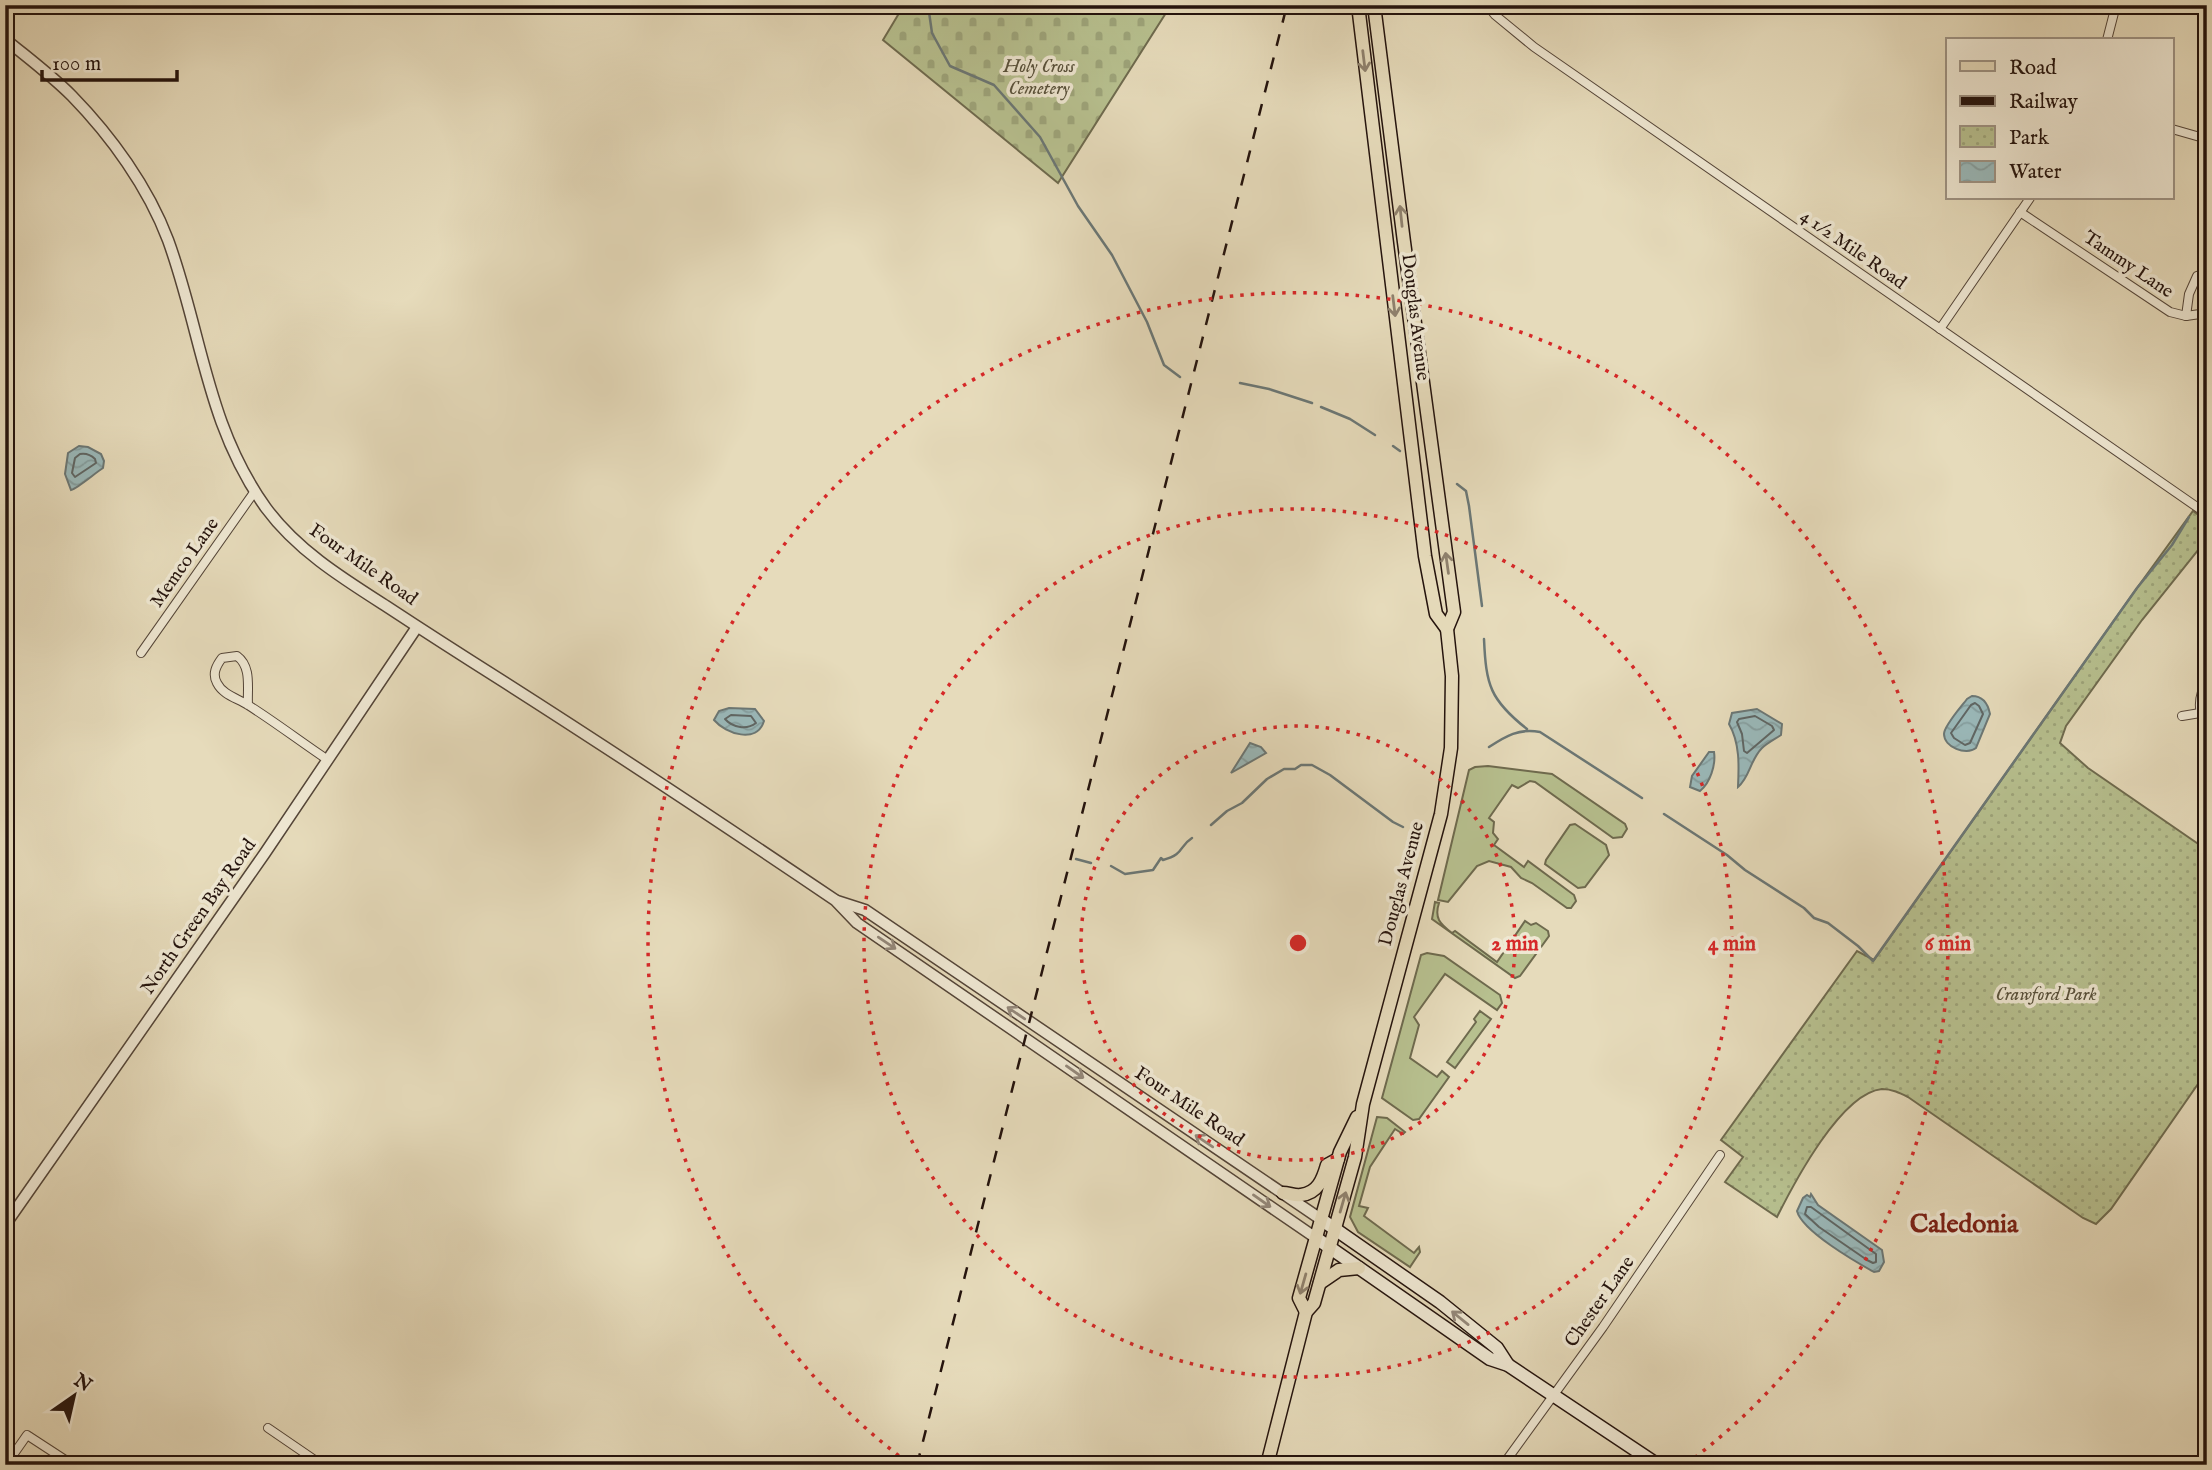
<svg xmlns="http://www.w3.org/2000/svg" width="2212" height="1470" viewBox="0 0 2212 1470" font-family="'IM FELL English',serif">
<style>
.grass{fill:#b7c08f;stroke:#6e6a4e;stroke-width:2}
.cemetery{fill:url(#cemetery-stones);stroke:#6e6a4e;stroke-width:2}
.park{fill:url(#park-dots);stroke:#6e6a4e;stroke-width:2}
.water{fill:url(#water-waves);stroke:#6b7775;stroke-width:2}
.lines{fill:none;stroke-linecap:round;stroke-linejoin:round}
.shore{stroke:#5f6664;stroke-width:2}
.stream{stroke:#6b7775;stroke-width:2.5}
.minor-casing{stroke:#544538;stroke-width:10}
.tertiary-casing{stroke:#544538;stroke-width:13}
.secondary-casing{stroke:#24130d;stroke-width:15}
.primary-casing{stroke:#24130d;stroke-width:15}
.minor{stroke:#efe8d3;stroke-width:8}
.tertiary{stroke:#efe8d3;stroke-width:10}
.secondary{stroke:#efe8d3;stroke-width:12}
.primary{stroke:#e6dbbb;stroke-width:12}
.rail{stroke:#24130d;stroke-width:2.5;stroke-dasharray:12 12;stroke-linecap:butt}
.oneway{stroke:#8f816d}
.oneway2{stroke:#94887a}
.ring{fill:none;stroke:#d62828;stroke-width:3.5;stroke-dasharray:3.5 7}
.labels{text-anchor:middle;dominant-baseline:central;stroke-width:7;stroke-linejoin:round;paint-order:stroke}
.park-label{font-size:19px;font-style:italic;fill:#57503a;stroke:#efe8d3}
.street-label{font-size:19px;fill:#24130d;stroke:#efe8d3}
.district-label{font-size:26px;font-weight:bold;fill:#7a1f14;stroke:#efe8d3}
.centre{fill:#d62828;stroke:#efe8d3;stroke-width:3.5}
.ring-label{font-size:21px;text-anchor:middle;font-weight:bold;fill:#d62828;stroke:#efe8d3;stroke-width:7;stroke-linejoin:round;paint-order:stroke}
</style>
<defs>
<pattern id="cemetery-stones" width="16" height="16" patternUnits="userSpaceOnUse" patternTransform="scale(1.75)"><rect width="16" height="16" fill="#b7c08f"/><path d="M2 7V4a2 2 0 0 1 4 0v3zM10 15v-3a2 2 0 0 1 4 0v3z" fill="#9da47a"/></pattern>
<pattern id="park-dots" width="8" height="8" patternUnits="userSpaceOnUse" patternTransform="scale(1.75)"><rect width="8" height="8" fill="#b7c08f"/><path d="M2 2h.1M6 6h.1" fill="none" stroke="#9da47a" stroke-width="1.8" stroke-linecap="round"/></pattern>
<pattern id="water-waves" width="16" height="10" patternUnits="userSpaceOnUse" patternTransform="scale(1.75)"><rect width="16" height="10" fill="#9ab9ba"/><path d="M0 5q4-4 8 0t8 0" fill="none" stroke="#859e9f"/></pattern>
</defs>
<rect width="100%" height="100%" fill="#e6dbbb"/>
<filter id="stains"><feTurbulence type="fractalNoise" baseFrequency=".00286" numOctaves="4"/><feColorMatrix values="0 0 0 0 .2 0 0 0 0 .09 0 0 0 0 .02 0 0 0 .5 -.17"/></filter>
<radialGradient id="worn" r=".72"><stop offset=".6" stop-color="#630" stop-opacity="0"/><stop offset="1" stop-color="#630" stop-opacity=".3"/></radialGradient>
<g class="grass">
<polygon points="1488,766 1552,774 1625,824 1627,829 1622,837 1613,838 1535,782 1530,781 1518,788 1512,785 1489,818 1494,822 1493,833 1498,839 1494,845 1524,867 1528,861 1574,895 1576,901 1571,908 1567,908 1532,883 1521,878 1511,867 1489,861 1477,866 1448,902 1438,900 1469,770 1475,767"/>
<polygon points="1575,824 1606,845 1609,855 1585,887 1578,888 1545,864 1546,860 1570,825"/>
<path d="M1435 902 1439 903C1434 918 1440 924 1452 933L1455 931 1497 962 1525 921 1531 925 1536 923 1548 931 1549 936 1520 976 1515 978 1432 919Z"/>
<polygon points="1427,953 1444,956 1500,995 1502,1003 1497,1010 1445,974 1414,1017 1419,1025 1410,1058 1437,1077 1442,1071 1449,1077 1419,1119 1413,1120 1382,1098 1421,955"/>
<polygon points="1480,1011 1491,1019 1455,1068 1447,1062 1476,1022 1474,1019"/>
<polygon points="1377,1117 1387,1118 1405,1132 1403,1134 1395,1129 1370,1167 1359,1206 1368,1208 1364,1216 1414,1253 1419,1247 1420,1252 1410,1267 1358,1232 1350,1217"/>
</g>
<polygon class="cemetery" points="904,5 1171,5 1058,183 883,40"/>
<path class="park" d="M2193 511 2207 521V539L2142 620 2066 726 2060 743 2088 768 2207 850V1071L2111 1209 2096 1224 2083 1218 1908 1097C1900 1093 1892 1089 1882 1089 1841 1093 1794 1183 1777 1217L1725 1182 1743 1157 1721 1140 1857 951 1874 960 2137 588Z"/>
<g class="water">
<path d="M79 446 88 447 101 454 104 461 103 468C95 473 78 488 71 490L65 474 68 453Z"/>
<path d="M1972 696C1983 696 1988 704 1990 714L1976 748C1966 756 1944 747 1944 734 1944 726 1961 707 1967 699Z"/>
<path d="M729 708 755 709 764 721C757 744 726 734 714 720L719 711Z"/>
<path d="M1757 709 1782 724 1781 735C1775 739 1767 743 1762 748 1750 760 1750 777 1738 787 1739 766 1740 743 1729 724L1732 713Z"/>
<polygon points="1250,743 1261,747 1266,753 1231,773"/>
<path d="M1709 752H1714C1716 765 1710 783 1700 791L1690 787 1692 776Z"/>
<path d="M1811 1194 1818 1205 1882 1250 1884 1262 1879 1271 1874 1272C1856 1262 1802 1231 1797 1211L1803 1198 1807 1195 1810 1197Z"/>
</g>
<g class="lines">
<g class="shore">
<path d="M80 454C86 453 91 455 95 459L96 463 75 477 72 473 75 458Z"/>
<polygon points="1975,703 1979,706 1983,714 1970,743 1965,745 1954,738 1951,733 1971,705"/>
<path d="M731 715 751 716 756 723C747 730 733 728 725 719Z"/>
<polygon points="1755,716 1772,726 1774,730 1747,753 1744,751 1742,734 1737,722 1739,719"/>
<polygon points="1807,1207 1811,1207 1876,1254 1876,1262 1873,1263 1867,1260 1819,1227 1805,1214"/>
</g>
<g class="stream">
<polyline points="928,5 932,33 950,66 994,85 1040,137 1078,206 1112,255 1147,322 1164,365 1180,377"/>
<polyline points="1240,383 1269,389 1312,403"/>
<polyline points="1321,407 1350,419 1375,435"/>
<polyline points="1393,446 1400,451"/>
<polyline points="1457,484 1466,491 1469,506 1482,606"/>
<polyline points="2199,500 2207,489"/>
<path d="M1484 639C1486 685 1490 700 1527 729"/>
<path d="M1489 747C1506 736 1519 728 1540 732L1642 798"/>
<polyline points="1664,814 1727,855 1745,870 1804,908 1814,918 1828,923 1858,946 1873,961 2137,588 2172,545 2189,517"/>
<polyline points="1211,825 1227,811 1242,803 1267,779 1284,769 1295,769 1301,765 1312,765 1330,775 1393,822 1403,827"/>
<polyline points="1076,859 1091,863"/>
<path d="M1111 866 1125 874 1153 870 1161 858 1163 860C1185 854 1178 847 1192 838"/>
</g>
<defs>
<g id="minor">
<polyline points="1487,5 1495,15 1534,47 2207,514"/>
<polyline points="2107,40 2116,5"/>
<polyline points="2172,129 2207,139"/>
<polyline points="2020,212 2170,312 2186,316 2207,313"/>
<polyline points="2186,316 2189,294 2197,276 2207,274"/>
<polyline points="1940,329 2030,198"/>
<polyline points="141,653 255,491"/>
<path d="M2207 681C2198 696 2197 713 2207 728"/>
<path d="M248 705C247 688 252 667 237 656L222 658C216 666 212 674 217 683 223 695 237 698 248 705 275 722 301 742 328 760"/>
<polyline points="2182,716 2200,713"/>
<polyline points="268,1428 322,1465"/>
<polyline points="6,1465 27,1435 73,1465"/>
<polyline points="1503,1465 1603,1327 1720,1155"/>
</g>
<g id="tertiary">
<path d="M5 39C28 58 51 75 72 96 111 136 148 187 168 240 202 333 206 424 266 508 297 550 342 578 386 606 424 631 463 656 501 680 614 752 724 825 835 900L857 923 1316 1238"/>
<polyline points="837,901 865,910 1322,1220"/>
<polyline points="5,1225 265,853 417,627"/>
</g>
<g id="secondary">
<polyline points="1322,1220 1440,1302 1497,1348 1508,1365"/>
<polyline points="1316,1238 1490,1359 1508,1365 1658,1465"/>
</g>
<g id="primary">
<polyline points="1358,5 1425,556 1436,614 1447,629"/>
<path d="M1283 1193C1289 1193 1295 1196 1301 1195 1318 1193 1323 1179 1327 1165L1338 1159"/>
<polyline points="1320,1283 1339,1270 1359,1268"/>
<polyline points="1306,1312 1299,1298 1340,1152 1357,1117"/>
<polyline points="1267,1465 1306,1312 1314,1303 1355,1157 1363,1104 1441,814 1451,748 1452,676 1447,629 1454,612 1404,242 1374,5"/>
</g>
</defs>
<use href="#minor" class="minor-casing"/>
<use href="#tertiary" class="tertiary-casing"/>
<use href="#secondary" class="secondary-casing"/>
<use href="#primary" class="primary-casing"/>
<use href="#minor" class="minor"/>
<use href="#tertiary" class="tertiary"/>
<use href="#secondary" class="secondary"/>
<use href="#primary" class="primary"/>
<polyline class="rail" points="917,1465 1287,5"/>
</g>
<defs><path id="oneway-shaft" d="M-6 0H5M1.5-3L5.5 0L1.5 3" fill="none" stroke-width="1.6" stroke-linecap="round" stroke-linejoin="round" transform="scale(1.75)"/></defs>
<g class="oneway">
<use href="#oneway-shaft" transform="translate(1364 61) rotate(83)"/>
<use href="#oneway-shaft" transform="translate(1401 216) rotate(-96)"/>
<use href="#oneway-shaft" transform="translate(1394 306) rotate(83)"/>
<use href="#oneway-shaft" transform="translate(1447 563) rotate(-98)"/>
<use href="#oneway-shaft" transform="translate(1343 1202) rotate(-74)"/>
<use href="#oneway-shaft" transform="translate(1303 1284) rotate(106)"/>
</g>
<g class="oneway2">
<use href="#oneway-shaft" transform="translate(887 943) rotate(34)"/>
<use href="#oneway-shaft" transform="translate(1016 1013) rotate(-146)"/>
<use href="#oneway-shaft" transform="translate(1075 1072) rotate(35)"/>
<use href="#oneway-shaft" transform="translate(1204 1141) rotate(-146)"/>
<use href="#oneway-shaft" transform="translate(1262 1201) rotate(35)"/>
<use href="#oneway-shaft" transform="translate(1460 1318) rotate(-141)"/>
</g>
<g class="ring">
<circle cx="1298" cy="943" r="217"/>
<circle cx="1298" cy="943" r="434"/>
<path d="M907 1462A650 650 0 1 1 1689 1462"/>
</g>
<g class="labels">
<g class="park-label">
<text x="1039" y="67">Holy Cross<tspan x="1039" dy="22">Cemetery</tspan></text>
<text x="2046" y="995">Crawford Park</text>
</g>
<g class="street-label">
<text transform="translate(1853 250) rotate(35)">4 1/2 Mile Road</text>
<text transform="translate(2128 265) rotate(34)">Tammy Lane</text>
<text transform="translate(1415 317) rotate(83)">Douglas Avenue</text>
<text transform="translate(185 563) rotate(-55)">Memco Lane</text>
<text transform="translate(363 565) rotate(35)">Four Mile Road</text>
<text transform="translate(1402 884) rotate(-75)">Douglas Avenue</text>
<text transform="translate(199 917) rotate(-55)">North Green Bay Road</text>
<text transform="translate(1189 1107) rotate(34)">Four Mile Road</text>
<text transform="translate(1600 1302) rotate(-55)">Chester Lane</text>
</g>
<g class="district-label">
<text x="1964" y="1224">Caledonia</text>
</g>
</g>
<circle cx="1298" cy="943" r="10" class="centre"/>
<g class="ring-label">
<text x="1515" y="950">2 min</text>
<text x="1732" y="950">4 min</text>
<text x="1948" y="950">6 min</text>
</g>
<rect width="2212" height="1470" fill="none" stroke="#e6dbbb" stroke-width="28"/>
<rect x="7" y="7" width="2198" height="1456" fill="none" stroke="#24130d" stroke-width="3.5"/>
<rect x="14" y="14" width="2184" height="1442" fill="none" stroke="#24130d" stroke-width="2"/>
<rect x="1946" y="38" width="228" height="161" fill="#efe8d3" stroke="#9e9384" stroke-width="2"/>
<rect x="1960" y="61" width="35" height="10" fill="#e6dbbb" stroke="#9e9384" stroke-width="2"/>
<text x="2009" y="74" font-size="21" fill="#24130d">Road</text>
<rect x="1960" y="96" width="35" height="10" fill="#24130d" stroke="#9e9384" stroke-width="2"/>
<text x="2009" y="108" font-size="21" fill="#24130d">Railway</text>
<rect x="1960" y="126" width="35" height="21" fill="url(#park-dots)" stroke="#9e9384" stroke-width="2"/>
<text x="2009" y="144" font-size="21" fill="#24130d">Park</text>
<rect x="1960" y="161" width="35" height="21" fill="url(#water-waves)" stroke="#9e9384" stroke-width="2"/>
<text x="2009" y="178" font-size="21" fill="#24130d">Water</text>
<g transform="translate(74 1396) rotate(34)" stroke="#efe8d3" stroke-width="5" paint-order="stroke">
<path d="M0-5L12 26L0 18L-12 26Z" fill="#24130d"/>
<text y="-10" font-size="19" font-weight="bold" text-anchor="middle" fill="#24130d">N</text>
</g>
<path d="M42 70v10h135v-10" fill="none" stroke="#24130d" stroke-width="3.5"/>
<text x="52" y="70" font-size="21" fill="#24130d" stroke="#efe8d3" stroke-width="5" paint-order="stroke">100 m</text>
<rect width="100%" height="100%" filter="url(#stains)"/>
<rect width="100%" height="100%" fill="url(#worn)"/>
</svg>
